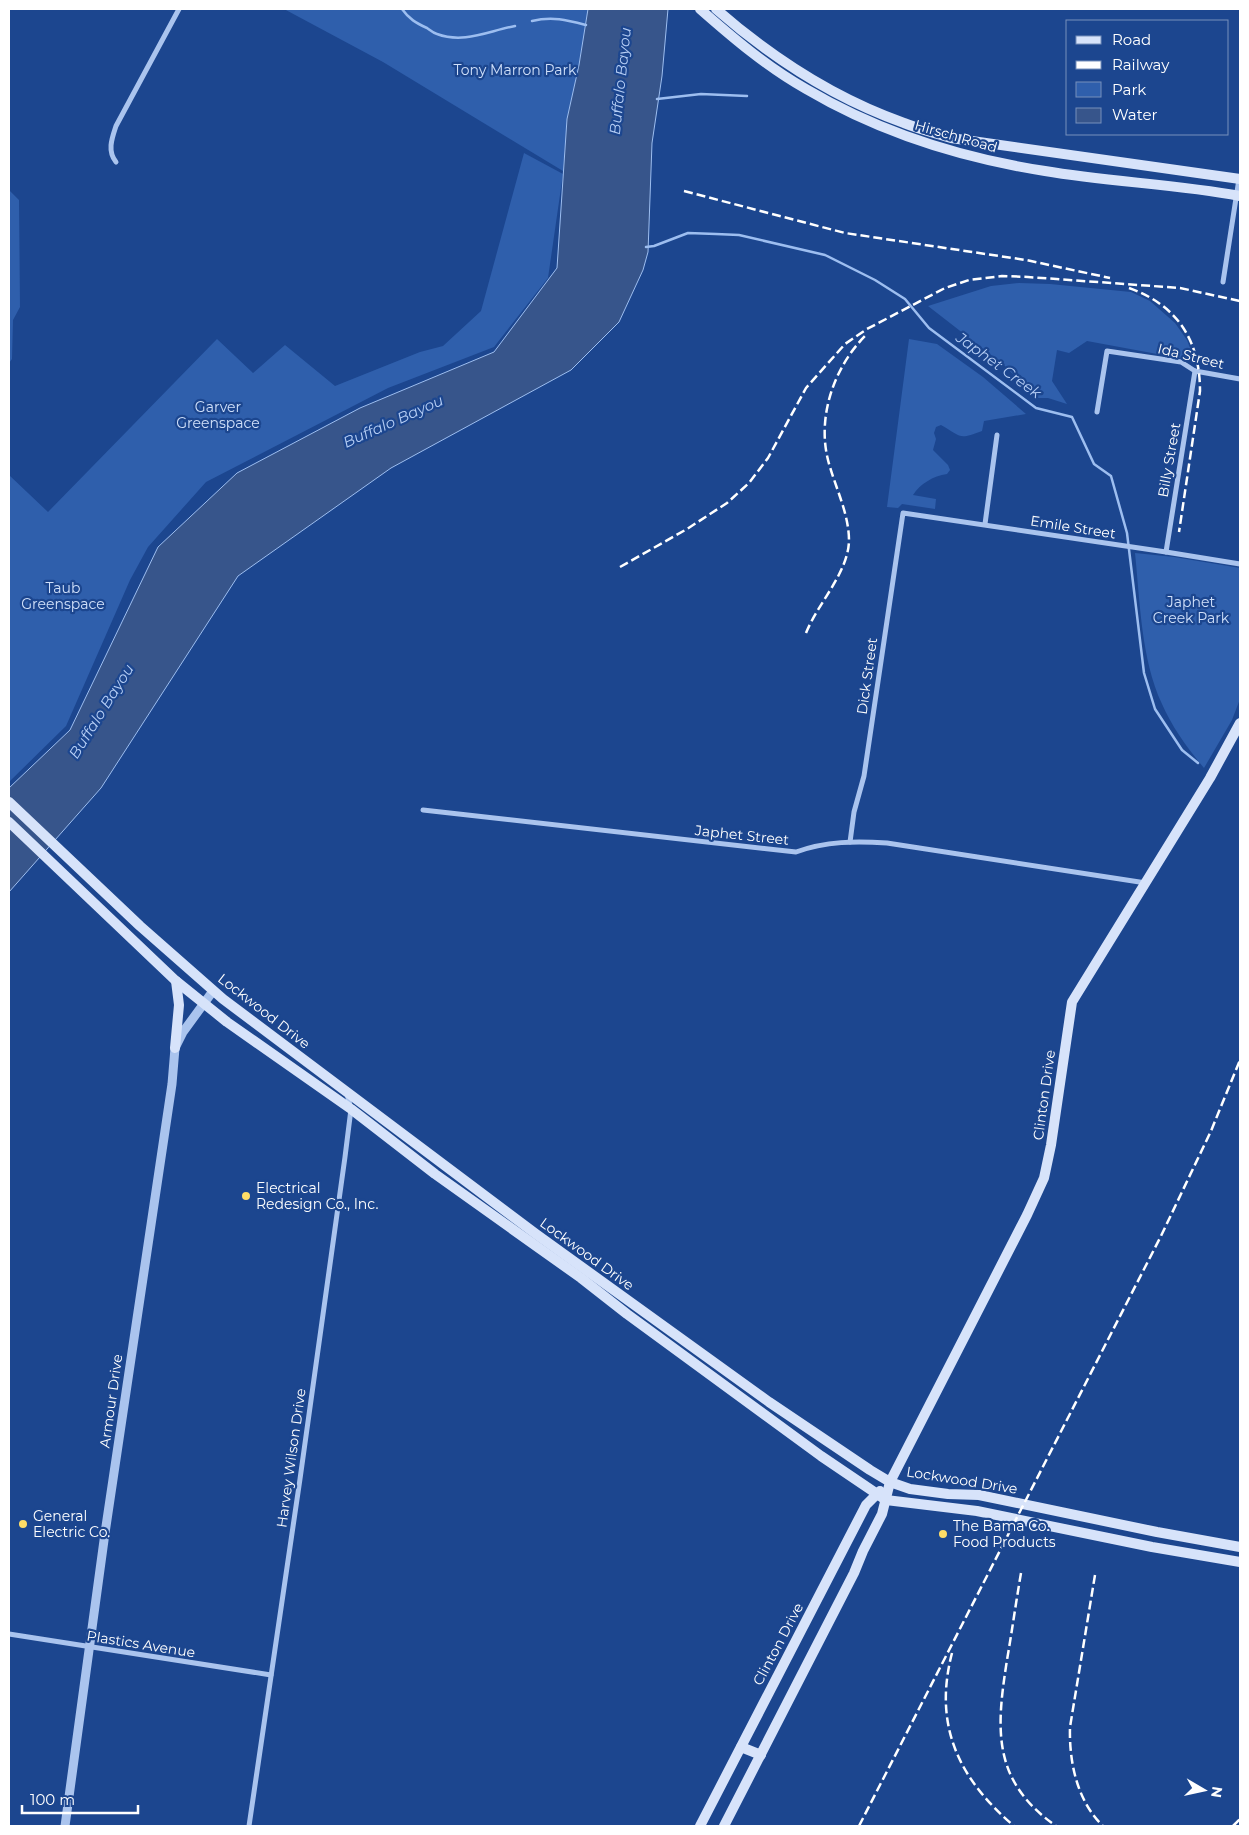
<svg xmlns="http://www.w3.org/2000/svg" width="1249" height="1835" viewBox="0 0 1249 1835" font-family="Montserrat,sans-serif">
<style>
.green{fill:#2f5fac}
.water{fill:#37558b;stroke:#9dbef0}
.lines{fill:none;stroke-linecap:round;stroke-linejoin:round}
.stream{stroke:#9dbef0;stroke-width:2.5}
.minor{stroke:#aac4ee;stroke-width:5}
.tertiary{stroke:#aac4ee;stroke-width:9}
.secondary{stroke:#d7e3fa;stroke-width:10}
.rail{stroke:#fff;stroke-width:2.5;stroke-dasharray:9 4;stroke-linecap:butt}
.poi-dot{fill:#fedd67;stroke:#1c468f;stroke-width:2}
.labels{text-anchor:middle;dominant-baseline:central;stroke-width:4.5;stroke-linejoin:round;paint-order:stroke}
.park-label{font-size:14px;fill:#d0e0fa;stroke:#1c468f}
.street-label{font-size:14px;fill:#fff;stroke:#1c468f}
.poi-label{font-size:14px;fill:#fff;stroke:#1c468f;text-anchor:start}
.water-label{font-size:15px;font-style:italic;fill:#b6cef5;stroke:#1c468f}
</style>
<rect width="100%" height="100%" fill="#1c468f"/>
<g class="green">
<polygon points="284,9 588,9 579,65 567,119 563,171 383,62"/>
<polygon points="524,153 563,174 548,278 494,347 388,388 206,482 148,547 130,580 66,726 9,782 9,475 48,512 217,339 253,373 285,345 335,386 420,352 443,346 481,311"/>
<polygon points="9,190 19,200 20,307 13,320 12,359 9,363"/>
<polygon points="1019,283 1050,284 1131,292 1150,301 1175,323 1187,340 1195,361 1087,341 1069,353 1057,350 1052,381 1067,404 1048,398 1036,398 1004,365 928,306 991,286"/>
<path d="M909 339 937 344 983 377 1026 414 984 421 982 431C958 440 962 437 941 425L936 427 934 433 936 439 933 450 948 465 950 470 947 474C933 476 920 484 913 495L936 499 935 509 902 504 898 508 887 507Z"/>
<path d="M1135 553 1174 557 1240 568V699L1232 720 1204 768C1188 749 1172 727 1162 704 1141 659 1140 601 1135 553Z"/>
</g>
<polygon class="water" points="588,9 668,9 662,76 652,143 648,252 643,270 619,322 571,370 391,468 238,576 101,788 9,892 9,788 70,730 158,547 237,473 360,408 494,352 557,268 567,119 579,65"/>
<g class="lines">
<g class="stream">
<path d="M402 9C409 19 416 23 427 28 430 30 433 33 437 34 464 44 488 31 515 26"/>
<path d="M532 21C552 16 567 20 586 25"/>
<polyline points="657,99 701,94 747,96"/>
<polyline points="646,247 654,246 688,233 716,234 739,235 825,255 875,280 905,299 929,328 1036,408 1072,417 1094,464 1111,476 1127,533 1144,673 1155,709 1182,750 1198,763"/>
</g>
<g class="minor">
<path d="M116 162C107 151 112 138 116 126L179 9"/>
<polyline points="1223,282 1239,179"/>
<polyline points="1097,412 1107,351 1181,362 1195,371 1240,379"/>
<polyline points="985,524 997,435"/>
<polyline points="1166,552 1195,371"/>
<path d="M423 810 796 852C826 841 856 841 887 843L1146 883"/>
<polyline points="850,842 854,812 864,776 903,513 1166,552 1240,564"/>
<polyline points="9,1634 271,1675"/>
<polyline points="249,1826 300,1479 345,1157 351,1109 347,1094"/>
</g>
<polyline class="tertiary" points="65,1826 105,1533 172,1084 175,1048 183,1032 213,991"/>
<g class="secondary">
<path d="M700 9C733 38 767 67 806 89 879 132 961 158 1045 171 1109 182 1176 184 1240 196"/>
<path d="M716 9C772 58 833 98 904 123 919 129 935 133 951 138L1240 179"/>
<polyline points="9,802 140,926 223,999 536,1234 769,1402 870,1470 890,1482 910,1489 948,1494 979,1495 1157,1532 1240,1547"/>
<polyline points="9,822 176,981 227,1022 351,1109 435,1174 581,1278 627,1314 821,1456 886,1500 977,1511 1152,1547 1240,1562"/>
<polyline points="175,1048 179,1005 176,981"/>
<polyline points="741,1747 761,1755"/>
<polyline points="700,1826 866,1505 880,1491"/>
<polyline points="724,1826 854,1573 863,1551 882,1514 890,1482 1027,1215 1044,1178 1051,1145 1072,1002 1210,778 1240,723"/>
</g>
<g class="rail">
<polyline points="684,191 845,233 1026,260 1110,278"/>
<path d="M1129 288C1177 305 1200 340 1200 391L1179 532"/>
<polyline points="620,567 687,529 727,503 749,483 768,458 806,388 845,344 867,329 945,288 969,280 1002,276 1028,277 1180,288 1240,301"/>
<path d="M806 633C818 603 848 573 849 541 849 515 837 491 830 467 815 421 833 367 867 334"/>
<path d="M1021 1573C1016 1602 1012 1631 1007 1660 996 1730 992 1781 1056 1826"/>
<path d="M1095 1575 1070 1727C1069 1762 1077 1801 1103 1826"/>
<path d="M952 1653C933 1726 959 1779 1014 1826"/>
<polyline points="859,1826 1161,1236 1211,1131 1240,1060"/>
<polyline points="1233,1826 1240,1819"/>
</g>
</g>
<g class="poi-dot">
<circle cx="246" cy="1196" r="5"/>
<circle cx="23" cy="1524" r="5"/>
<circle cx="943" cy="1534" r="5"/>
</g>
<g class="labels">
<g class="park-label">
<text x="515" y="70">Tony Marron Park</text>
<text x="218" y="407">Garver<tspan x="218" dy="16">Greenspace</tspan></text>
<text x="63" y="588">Taub<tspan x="63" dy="16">Greenspace</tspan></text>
<text x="1191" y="602">Japhet<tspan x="1191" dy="16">Creek Park</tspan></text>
</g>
<g class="street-label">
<text transform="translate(956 136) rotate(16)">Hirsch Road</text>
<text transform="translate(1191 356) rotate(14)">Ida Street</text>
<text transform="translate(1169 460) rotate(-80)">Billy Street</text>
<text transform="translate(1073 527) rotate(9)">Emile Street</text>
<text transform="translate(867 676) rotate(-82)">Dick Street</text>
<text transform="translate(742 835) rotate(6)">Japhet Street</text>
<text transform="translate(264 1011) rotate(38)">Lockwood Drive</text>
<text transform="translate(1044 1095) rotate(-82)">Clinton Drive</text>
<text transform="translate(587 1254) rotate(36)">Lockwood Drive</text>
<text transform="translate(111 1401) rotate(-82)">Armour Drive</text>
<text transform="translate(291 1458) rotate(-82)">Harvey Wilson Drive</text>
<text transform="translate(962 1480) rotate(9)">Lockwood Drive</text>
<text transform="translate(141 1644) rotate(9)">Plastics Avenue</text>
<text transform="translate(778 1644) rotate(-62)">Clinton Drive</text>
</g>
<g class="poi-label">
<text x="256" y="1188">Electrical<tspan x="256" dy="16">Redesign Co., Inc.</tspan></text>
<text x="33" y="1516">General<tspan x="33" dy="16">Electric Co.</tspan></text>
<text x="953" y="1526">The Bama Co.<tspan x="953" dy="16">Food Products</tspan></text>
</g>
<g class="water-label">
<text transform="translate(620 81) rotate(-84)">Buffalo Bayou</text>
<text transform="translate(999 365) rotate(36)">Japhet Creek</text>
<text transform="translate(393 421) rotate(-24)">Buffalo Bayou</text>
<text transform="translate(101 711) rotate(-58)">Buffalo Bayou</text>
</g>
</g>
<rect width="1249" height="1835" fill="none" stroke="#ffffff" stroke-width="20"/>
<rect x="1066" y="20" width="162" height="115" fill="#1c468f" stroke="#7790bc"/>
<rect x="1076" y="36" width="25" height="8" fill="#d7e3fa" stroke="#7790bc"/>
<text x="1112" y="45" font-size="15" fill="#ffffff">Road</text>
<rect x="1076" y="61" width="25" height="8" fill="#ffffff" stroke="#7790bc"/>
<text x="1112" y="70" font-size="15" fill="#ffffff">Railway</text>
<rect x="1076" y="82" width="25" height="15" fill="#2f5fac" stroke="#7790bc"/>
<text x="1112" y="95" font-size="15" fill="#ffffff">Park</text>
<rect x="1076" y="108" width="25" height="15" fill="#37558b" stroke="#7790bc"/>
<text x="1112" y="120" font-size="15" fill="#ffffff">Water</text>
<g transform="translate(1204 1790) rotate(99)" stroke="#1c468f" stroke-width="4" paint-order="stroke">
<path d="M0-4L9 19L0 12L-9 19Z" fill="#ffffff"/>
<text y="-8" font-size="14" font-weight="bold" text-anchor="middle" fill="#ffffff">N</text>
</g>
<path d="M22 1805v8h116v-8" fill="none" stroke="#ffffff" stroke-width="2.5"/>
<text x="30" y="1805" font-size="15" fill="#ffffff" stroke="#1c468f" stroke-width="4" paint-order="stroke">100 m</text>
</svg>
